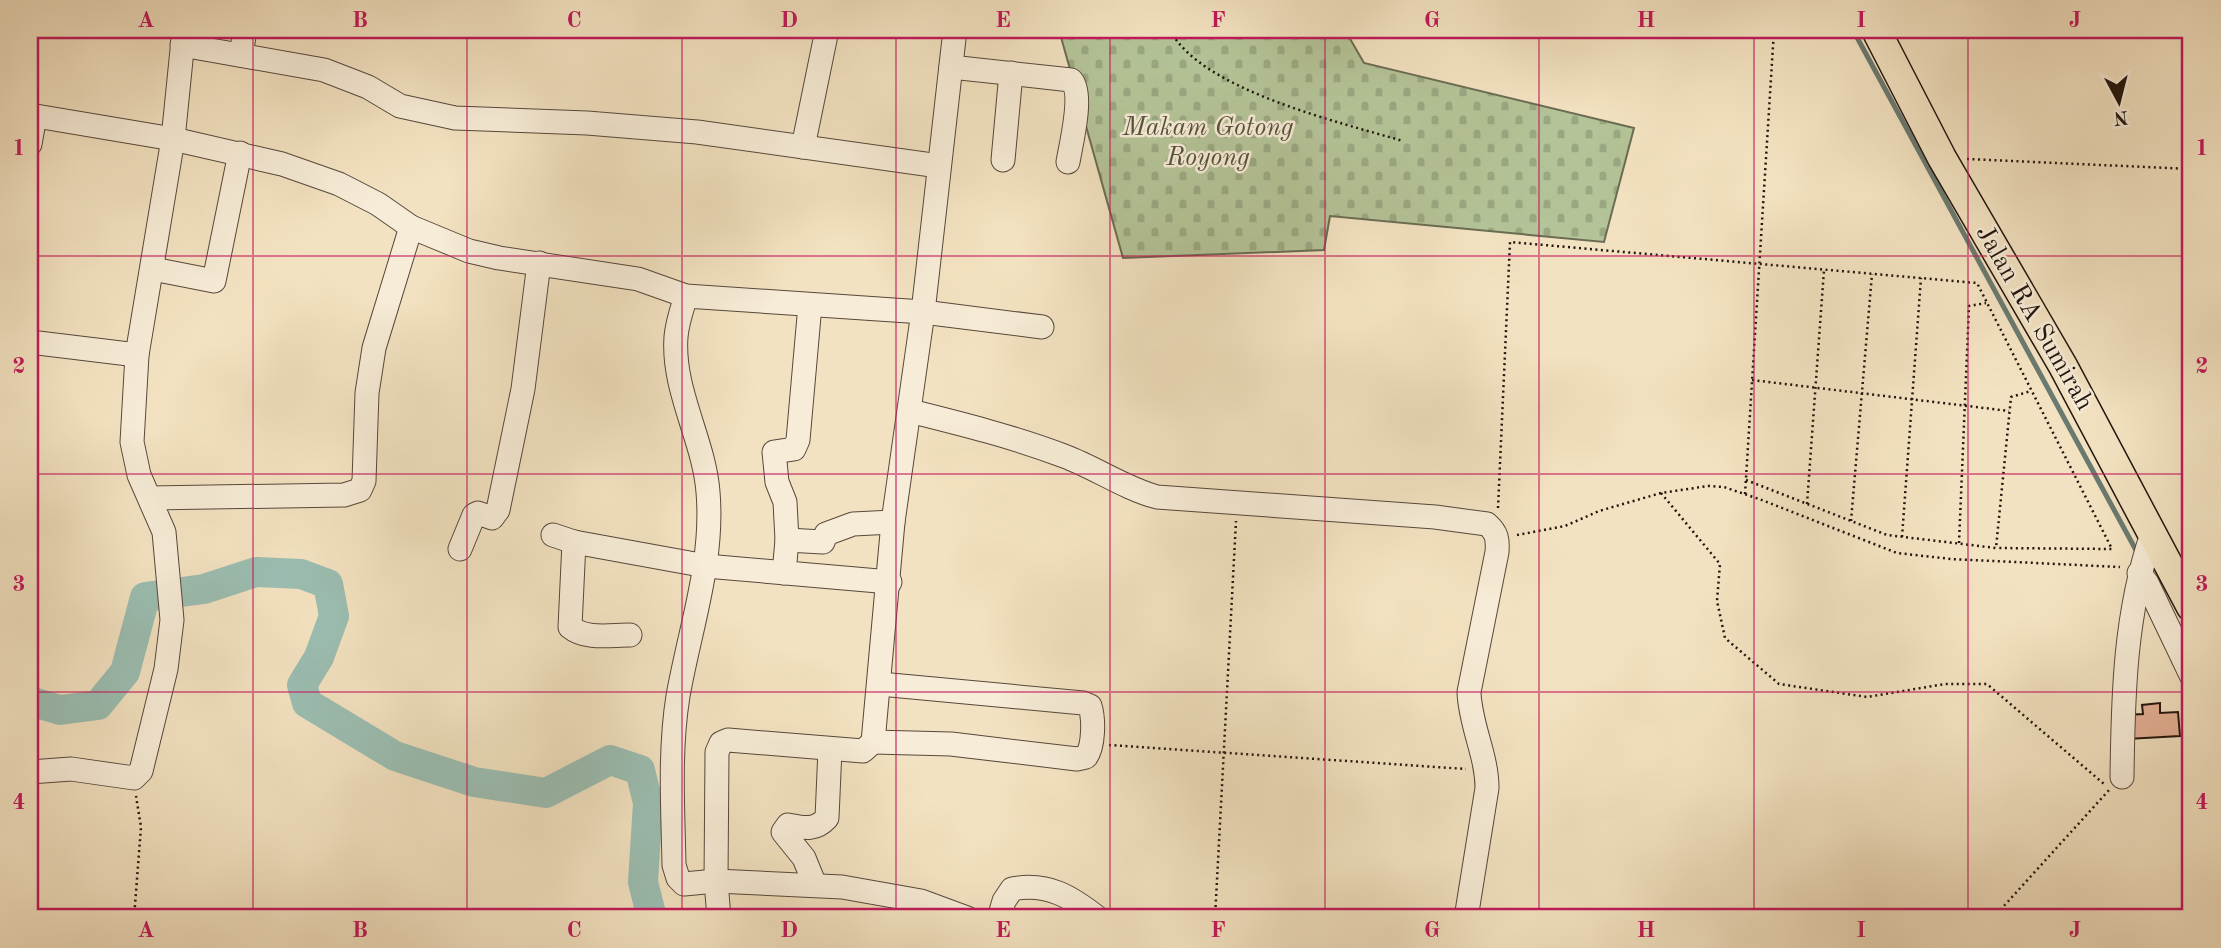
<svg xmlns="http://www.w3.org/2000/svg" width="2221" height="948" viewBox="0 0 2221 948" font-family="'Old Standard TT',serif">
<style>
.cemetery{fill:url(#cemetery-stones);stroke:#6a6c53;stroke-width:2}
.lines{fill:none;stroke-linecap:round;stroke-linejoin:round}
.stream{stroke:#6a7a70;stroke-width:5}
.river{stroke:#9bbeb2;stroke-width:30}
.building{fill:#e5b196;stroke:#21150e;stroke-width:2}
.minor-casing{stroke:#56483b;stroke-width:25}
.major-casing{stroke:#21150e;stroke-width:31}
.path{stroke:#21150e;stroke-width:2.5;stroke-dasharray:2 3.5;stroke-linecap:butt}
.minor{stroke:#f7ecd7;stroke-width:23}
.major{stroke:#f3e2c1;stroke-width:28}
.grid{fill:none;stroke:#c2185b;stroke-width:2;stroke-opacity:0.55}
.labels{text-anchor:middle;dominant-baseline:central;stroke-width:5;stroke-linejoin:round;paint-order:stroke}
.park-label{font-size:26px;font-style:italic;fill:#54523e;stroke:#f7ecd7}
.street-label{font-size:26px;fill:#21150e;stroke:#f7ecd7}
.neatline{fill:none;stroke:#c2185b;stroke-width:2.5}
.grid-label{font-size:23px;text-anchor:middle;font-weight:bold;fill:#c2185b}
</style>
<defs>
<pattern id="cemetery-stones" width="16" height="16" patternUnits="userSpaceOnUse" patternTransform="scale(1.75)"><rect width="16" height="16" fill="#b4c498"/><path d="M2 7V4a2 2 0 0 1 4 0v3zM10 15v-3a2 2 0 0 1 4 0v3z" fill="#9aa882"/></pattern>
</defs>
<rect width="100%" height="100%" fill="#f3e2c1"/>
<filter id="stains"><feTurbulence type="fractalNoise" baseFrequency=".00286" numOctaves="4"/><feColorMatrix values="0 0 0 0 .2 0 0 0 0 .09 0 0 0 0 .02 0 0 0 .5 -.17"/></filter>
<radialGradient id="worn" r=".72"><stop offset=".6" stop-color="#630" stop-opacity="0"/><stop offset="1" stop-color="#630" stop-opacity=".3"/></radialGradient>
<polygon class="cemetery" points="1059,30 1345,30 1364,63 1634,128 1604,242 1330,216 1324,250 1123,258"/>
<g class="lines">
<polyline class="stream" points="1853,30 2137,552"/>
<g class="river">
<polyline points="30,701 60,710 98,705 125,672 145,597 204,589 256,572 301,574 328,584 334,616 319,657 302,685 307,703 395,756 474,782 546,793 610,760 640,770 648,803 643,882 652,918"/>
<polyline points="898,918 910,918"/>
</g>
</g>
<polygon class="building" points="2160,703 2160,713 2178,712 2180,736 2127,739 2125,715 2143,714 2142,705"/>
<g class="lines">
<defs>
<g id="minor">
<polyline points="182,45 324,70 368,87 400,106 455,118 587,123 697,132 939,166"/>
<polyline points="241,55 245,30"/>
<path d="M951 67 1071 80C1084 93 1071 144 1068 162"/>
<polyline points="30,115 173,139 282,164 339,184 378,204 411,227 469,251 499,258 638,279 686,296 923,312 1042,327"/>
<polyline points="30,144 35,116"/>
<polyline points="803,147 827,30"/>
<polyline points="1003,160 1011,73"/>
<polyline points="153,269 214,281 240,153"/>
<path d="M686 296C682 309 677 323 676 337 672 390 704 440 708 492 714 562 690 628 678 696 669 752 673 809 674 865L678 878 684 884 716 881 842 887 921 901 967 918"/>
<polyline points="30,342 137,355"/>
<path d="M910 411C962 424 1014 437 1064 456 1096 468 1124 488 1157 497L1435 517 1487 524C1497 533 1498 539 1497 552L1469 692C1470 725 1487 755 1487 788L1466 918"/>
<polyline points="150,498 344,495 360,490 364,481 367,393 374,348 411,227"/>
<polyline points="553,535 574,542 706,566 890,582"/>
<polyline points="787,540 823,542 826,534 853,524 893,522"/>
<path d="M574 542 570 627C586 640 610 635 630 635"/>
<polyline points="460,549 474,515 478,513 492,518 498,510 523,389 539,263"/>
<polyline points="784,573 787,540 785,502 777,482 774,452 794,449 798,440 810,305"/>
<polyline points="2139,573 2147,583 2191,675"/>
<path d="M873 742 951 744 1077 759 1086 757C1094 746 1094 719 1090 706L1083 703 880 684"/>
<polyline points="30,772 71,769 134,778 141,771 166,669 172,620 164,532 139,475 132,442 137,355 173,139 184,30"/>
<path d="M2122 777C2123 694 2125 613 2152 534"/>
<path d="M815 885 804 858 783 832 788 825C804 828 815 831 827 818L830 749"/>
<polyline points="719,918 716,881 717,752 721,743 728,740 863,751 873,742 893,522 923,312 955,30"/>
<path d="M999 918 1004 901 1012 889C1048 882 1071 897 1098 918"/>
</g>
<polyline id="major" points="1876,30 1942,158 2063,366 2191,607"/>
</defs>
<use href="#minor" class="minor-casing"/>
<use href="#major" class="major-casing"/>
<g class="path">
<path d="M1170 30C1201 90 1339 122 1403 141"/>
<polyline points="1967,159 2191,169"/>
<polyline points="1752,380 2009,411"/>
<polyline points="1746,480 1887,535 1996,548 2011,397 2031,391"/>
<polyline points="1661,493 1720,564 1717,601 1725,638 1779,684 1867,697 1945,684 1987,684 2104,784"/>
<polyline points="1745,494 1774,30"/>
<polyline points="1807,504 1824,270"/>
<polyline points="1498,508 1510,242 1977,283 2112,549 1996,548"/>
<polyline points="1851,521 1872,274"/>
<polyline points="1517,535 1565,526 1599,511 1661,493 1708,486 1724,487 1759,499 1897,553 1951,559 2120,567"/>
<polyline points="1902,537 1921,278"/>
<polyline points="1959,543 1969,306 1986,303"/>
<polyline points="1109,745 1466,769"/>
<polyline points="134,918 141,827 136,796"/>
<polyline points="1215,918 1236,521"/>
<polyline points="1993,918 2110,789"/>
</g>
<use href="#minor" class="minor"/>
<use href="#major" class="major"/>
</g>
<path class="grid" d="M253 30V918M467 30V918M682 30V918M896 30V918M1110 30V918M1325 30V918M1539 30V918M1754 30V918M1968 30V918M30 256H2191M30 474H2191M30 692H2191"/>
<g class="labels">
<g class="park-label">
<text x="1208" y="128">Makam Gotong<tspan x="1208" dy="30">Royong</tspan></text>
</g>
<g class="street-label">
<text transform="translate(2034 318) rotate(60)">Jalan RA Sumirah</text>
</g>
</g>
<rect width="2221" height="948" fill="none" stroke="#f3e2c1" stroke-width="77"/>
<g transform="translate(2119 102) rotate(173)" stroke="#f7ecd7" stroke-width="5" paint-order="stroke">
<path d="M0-5L12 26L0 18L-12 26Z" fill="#21150e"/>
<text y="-10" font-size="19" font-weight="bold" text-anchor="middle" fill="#21150e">N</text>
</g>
<rect x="38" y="38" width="2144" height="871" class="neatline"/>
<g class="grid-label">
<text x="146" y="27">A</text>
<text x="360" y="27">B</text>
<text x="574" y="27">C</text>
<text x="789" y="27">D</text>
<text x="1003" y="27">E</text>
<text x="1218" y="27">F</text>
<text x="1432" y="27">G</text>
<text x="1646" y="27">H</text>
<text x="1861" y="27">I</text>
<text x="2075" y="27">J</text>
<text x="19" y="155">1</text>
<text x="2202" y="155">1</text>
<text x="19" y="373">2</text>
<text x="2202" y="373">2</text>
<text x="19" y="591">3</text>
<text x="2202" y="591">3</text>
<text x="19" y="809">4</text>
<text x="2202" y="809">4</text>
<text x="146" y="937">A</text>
<text x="360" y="937">B</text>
<text x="574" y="937">C</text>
<text x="789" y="937">D</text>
<text x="1003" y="937">E</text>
<text x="1218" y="937">F</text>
<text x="1432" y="937">G</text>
<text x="1646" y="937">H</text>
<text x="1861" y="937">I</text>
<text x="2075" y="937">J</text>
</g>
<rect width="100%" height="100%" filter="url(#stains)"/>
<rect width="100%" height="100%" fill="url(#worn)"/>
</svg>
